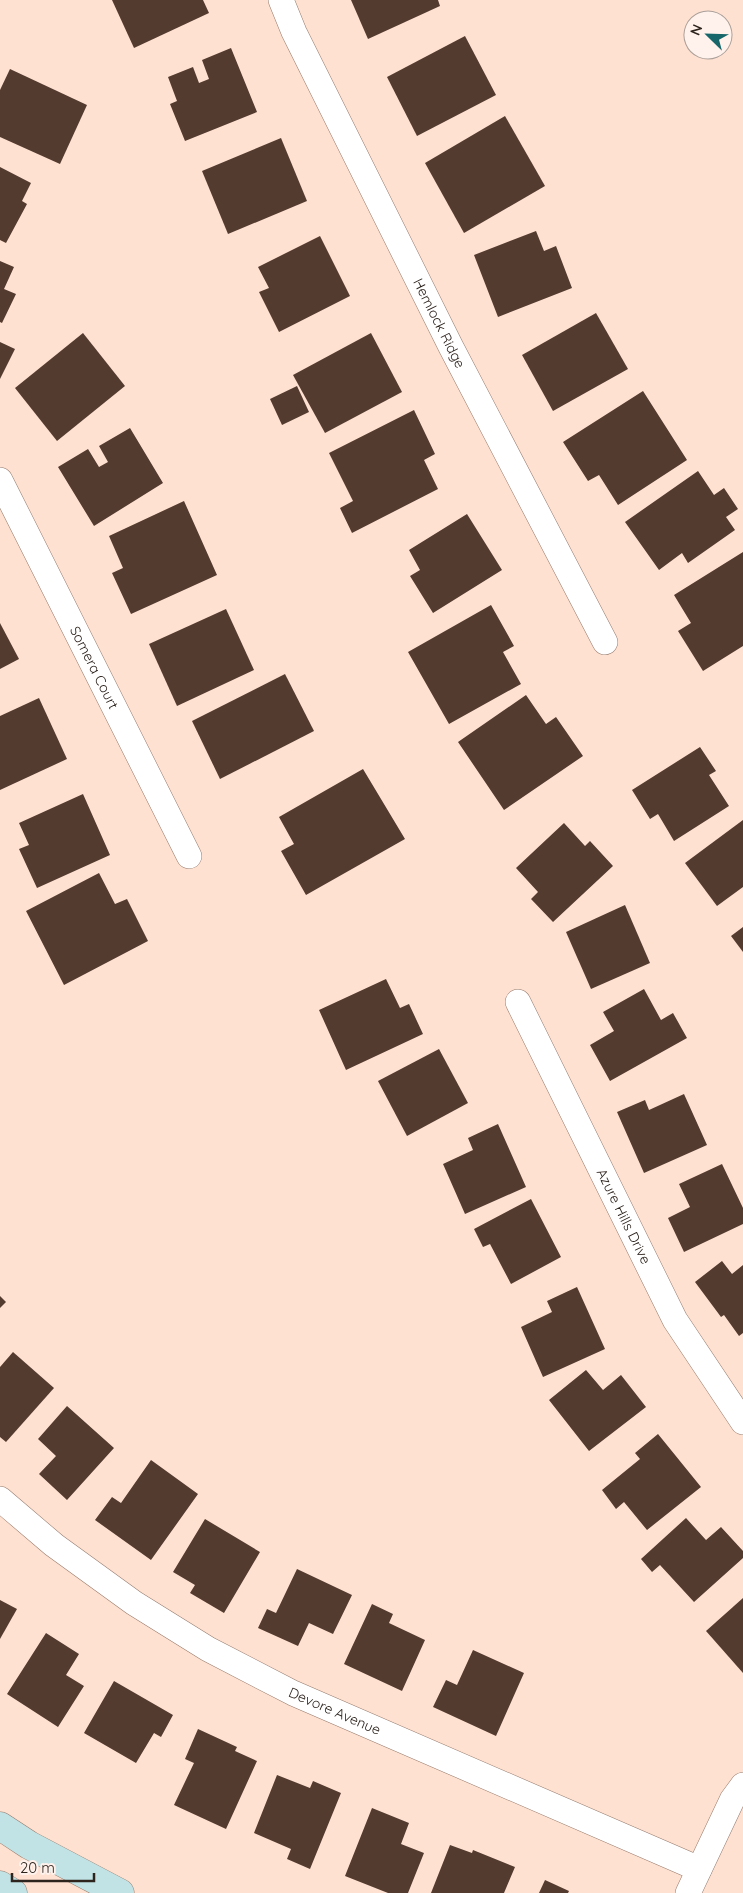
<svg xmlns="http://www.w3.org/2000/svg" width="743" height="1893" font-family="Quicksand,sans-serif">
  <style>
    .building { fill: #533b2f }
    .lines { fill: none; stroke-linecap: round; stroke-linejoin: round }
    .street-casing { stroke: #957a6c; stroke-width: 26 }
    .secondary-casing { stroke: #957a6c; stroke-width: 29 }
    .street { stroke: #fff; stroke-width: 25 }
    .secondary { stroke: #c1e3e5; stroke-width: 28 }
    .labels { text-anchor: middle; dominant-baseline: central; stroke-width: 5; stroke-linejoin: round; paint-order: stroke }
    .street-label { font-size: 14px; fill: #2e241e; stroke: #fff2ec }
  </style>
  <rect width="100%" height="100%" fill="#ffe1d1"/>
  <g class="building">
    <polygon points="112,0 203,0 209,13 134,48"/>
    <polygon points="351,0 438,0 440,6 368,39"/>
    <polygon points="465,36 496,95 417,136 387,77"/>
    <polygon points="231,48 257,112 185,141 170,104 177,101 168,77 193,67 199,83 209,79 202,60"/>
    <polygon points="10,69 87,105 60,164 0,137 0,90"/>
    <polygon points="505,116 545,186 464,233 425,163"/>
    <polygon points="281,138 307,201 228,234 202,171"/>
    <polygon points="0,167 31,183 22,201 27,204 6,243 0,240"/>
    <polygon points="536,231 544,251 556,246 572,288 498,317 474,255"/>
    <polygon points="320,236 350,296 279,332 259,292 269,288 258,267"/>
    <polygon points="0,261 14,267 4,289 16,294 2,323 0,322"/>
    <polygon points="596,313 628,369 553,411 522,355"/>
    <polygon points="83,333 125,386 57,441 15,388"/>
    <polygon points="371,333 402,392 325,433 293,375"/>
    <polygon points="0,342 15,349 0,379"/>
    <polygon points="297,386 309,412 282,425 270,399"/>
    <polygon points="643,391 687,460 618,505 599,475 588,481 563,442"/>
    <polygon points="414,410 435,454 424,460 438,489 352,533 340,508 353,501 329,453"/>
    <polygon points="130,428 163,483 94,526 58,467 88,449 99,467 108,462 99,446"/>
    <polygon points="698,471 714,495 724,488 738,509 726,517 735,530 688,563 682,553 659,570 625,522"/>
    <polygon points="184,501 217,575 131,614 112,573 123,568 109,536"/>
    <polygon points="467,514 502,570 433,613 410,576 420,570 409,550"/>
    <polygon points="743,552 743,646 703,671 678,631 691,623 674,595"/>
    <polygon points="491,605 514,646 503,652 521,684 449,724 408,652"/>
    <polygon points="226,609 254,670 177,706 149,644"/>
    <polygon points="0,623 19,659 0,669"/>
    <polygon points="285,674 314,731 220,779 192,721"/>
    <polygon points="526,695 546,724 556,717 583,756 504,810 458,742"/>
    <polygon points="39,698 67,759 0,790 0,716"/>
    <polygon points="700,747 716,771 709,775 729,806 674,841 658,814 650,819 632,790"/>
    <polygon points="363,769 405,839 306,895 281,851 294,844 279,817"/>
    <polygon points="83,794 110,855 37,888 19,849 29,845 19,823"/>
    <polygon points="743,820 743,887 717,906 685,863"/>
    <polygon points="564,823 585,846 590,841 613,866 553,922 531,899 538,892 516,868"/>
    <polygon points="99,873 115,904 127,899 148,941 64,985 26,911"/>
    <polygon points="625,905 650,963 591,989 566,932"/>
    <polygon points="743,927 743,952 731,936"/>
    <polygon points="386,979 400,1008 409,1004 423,1034 346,1070 319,1010"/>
    <polygon points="644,989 661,1020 673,1013 687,1038 610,1081 590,1045 614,1031 603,1012"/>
    <polygon points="439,1049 468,1103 407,1136 378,1081"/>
    <polygon points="684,1094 707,1145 644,1173 617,1112 645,1100 649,1110"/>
    <polygon points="498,1124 526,1187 465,1214 443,1164 473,1150 468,1138"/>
    <polygon points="722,1164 743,1208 743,1224 684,1252 668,1218 690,1207 679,1184"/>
    <polygon points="531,1199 561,1257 511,1284 490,1244 483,1247 474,1229"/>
    <polygon points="722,1261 732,1274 743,1265 743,1333 739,1336 724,1315 721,1317 695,1282"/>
    <polygon points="577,1287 605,1349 543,1377 521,1327 552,1312 547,1301"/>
    <polygon points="0,1296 6,1302 0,1308"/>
    <polygon points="13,1352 54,1388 6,1442 0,1437 0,1367"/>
    <polygon points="586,1370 603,1390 621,1375 646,1407 589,1451 549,1400"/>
    <polygon points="67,1406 114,1448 67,1500 39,1474 56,1456 38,1439"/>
    <polygon points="658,1434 701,1487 647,1530 624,1502 616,1509 602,1490 640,1459 635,1453"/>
    <polygon points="151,1460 198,1494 151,1560 95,1520 112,1497 121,1503"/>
    <polygon points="686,1518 706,1540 721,1527 743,1551 743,1558 694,1602 660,1565 652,1572 641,1559"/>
    <polygon points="205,1519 260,1552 224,1613 190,1593 195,1585 173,1572"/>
    <polygon points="297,1569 352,1595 333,1634 309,1623 298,1646 258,1628 267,1609 276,1613"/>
    <polygon points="743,1598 743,1673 706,1631"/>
    <polygon points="0,1600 17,1609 0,1639"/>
    <polygon points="372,1604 393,1614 389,1623 425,1640 402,1691 344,1664"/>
    <polygon points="46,1633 79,1654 66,1675 84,1686 58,1727 7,1694"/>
    <polygon points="473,1650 524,1673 496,1736 433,1707 446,1680 457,1685"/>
    <polygon points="114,1681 173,1715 161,1737 154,1733 136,1763 84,1733"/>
    <polygon points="198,1729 237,1747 235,1751 257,1761 226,1829 174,1805 194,1763 185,1759"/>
    <polygon points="277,1775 310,1788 313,1781 341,1793 310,1869 287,1859 291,1849 254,1833"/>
    <polygon points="372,1808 409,1823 401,1844 424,1853 408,1893 388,1893 345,1876"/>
    <polygon points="450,1845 472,1853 473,1850 515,1867 504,1893 431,1893"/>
    <polygon points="545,1880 569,1891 568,1893 539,1893"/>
  </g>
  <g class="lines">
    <defs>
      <g id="street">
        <path id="s1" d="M 281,0 L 294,32 L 451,347 L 605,642"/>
        <path id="s2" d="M 0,480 L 189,856"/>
        <path id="s3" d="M 518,1002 L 675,1320 L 743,1422"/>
        <path id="s4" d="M 0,1499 L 54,1545 L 134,1603 L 208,1649 L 293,1693 L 699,1869"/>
        <polyline points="688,1893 732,1800 743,1785"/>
      </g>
      <g id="secondary">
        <polyline points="0,1826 29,1845 120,1893"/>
        <polyline points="0,1885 13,1893"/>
      </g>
    </defs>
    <use href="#street" class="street-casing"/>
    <use href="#secondary" class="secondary-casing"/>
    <use href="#street" class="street"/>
    <use href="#secondary" class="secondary"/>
  </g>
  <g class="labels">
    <g class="street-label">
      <text stroke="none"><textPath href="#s1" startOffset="360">Hemlock Ridge</textPath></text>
      <text stroke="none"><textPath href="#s2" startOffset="210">Somera Court</textPath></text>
      <text stroke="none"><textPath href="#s3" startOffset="239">Azure Hills Drive</textPath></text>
      <text stroke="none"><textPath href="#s4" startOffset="398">Devore Avenue</textPath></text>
    </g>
  </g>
  <g transform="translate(708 35) rotate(293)"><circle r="24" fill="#fff2ec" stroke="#aba09a"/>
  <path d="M0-4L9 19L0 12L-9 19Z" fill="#17666a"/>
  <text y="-8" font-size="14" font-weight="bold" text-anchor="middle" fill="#2e241e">N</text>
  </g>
  <path d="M12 1873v8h82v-8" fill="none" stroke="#2e241e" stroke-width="2.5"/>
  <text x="20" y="1873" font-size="15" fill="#2e241e" stroke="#fff2ec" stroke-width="4" paint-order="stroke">20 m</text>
</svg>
